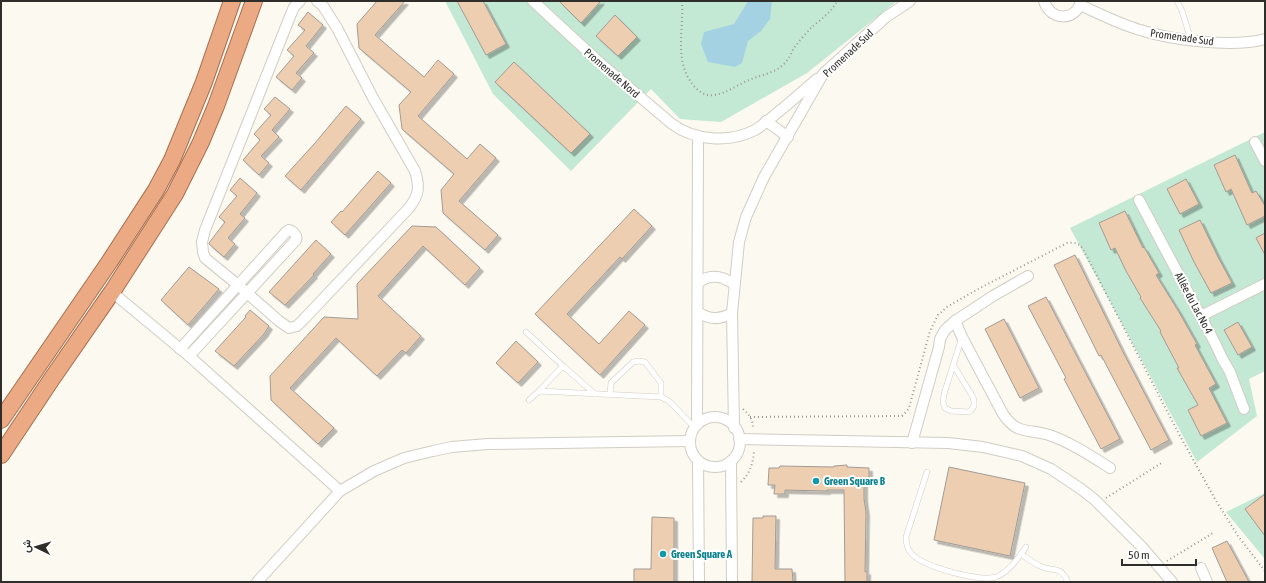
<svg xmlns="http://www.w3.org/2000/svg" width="1266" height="583" font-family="'Asap Condensed',Vazirmatn,sans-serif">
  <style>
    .green { fill: #c3e8d4 }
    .water { fill: #a4d2e3 }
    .building { fill: #eeceb0; stroke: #a39b95; filter: url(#shadow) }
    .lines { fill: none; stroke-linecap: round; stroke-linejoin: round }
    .service-casing { stroke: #d0cdc4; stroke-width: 6 }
    .minor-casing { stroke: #d0cdc4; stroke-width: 12 }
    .trunk-casing { stroke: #a77051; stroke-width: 18 }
    .path { stroke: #9b9993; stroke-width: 2; stroke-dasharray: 1 3; stroke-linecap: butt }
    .service { stroke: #fff; stroke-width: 5 }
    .minor { stroke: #fff; stroke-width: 10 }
    .trunk { stroke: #ecaa84; stroke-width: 16 }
    .culture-dot { fill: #0f9aa8; stroke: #fff; stroke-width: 1.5 }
    .labels { text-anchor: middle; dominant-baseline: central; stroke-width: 4; stroke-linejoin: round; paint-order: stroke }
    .street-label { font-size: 11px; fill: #2f2e2b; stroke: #fff }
    .culture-label { font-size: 11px; font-weight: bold; fill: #0d838f; stroke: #fff; text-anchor: start }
  </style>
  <defs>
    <filter id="shadow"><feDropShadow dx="3.5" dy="3.5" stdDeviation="0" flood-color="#0004"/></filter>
  </defs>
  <rect width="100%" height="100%" fill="#fcf9f0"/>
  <g class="green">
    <polygon points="445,1 897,1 807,73 721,122 680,119 651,89 571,171 493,94"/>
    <polygon points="1265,132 1265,371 1249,379 1257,416 1197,462 1070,228"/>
    <polygon points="1265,493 1265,559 1226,512"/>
  </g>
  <polygon class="water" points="746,1 772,1 770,19 761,31 748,41 742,63 735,67 708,62 701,44 704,32 734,24 747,3"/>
  <g class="building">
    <polygon points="377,1 405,1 375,35 424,77 438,60 454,74 418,116 467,159 480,144 496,158 459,201 498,235 485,250 443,213 441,190 454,174 402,129 399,105 411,92 359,48 357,24"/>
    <polygon points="457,1 483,1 506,44 486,55"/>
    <polygon points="559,1 601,1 581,23"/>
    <polygon points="308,12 323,25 306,46 314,53 296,73 302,78 292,90 276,77 294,56 287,50 305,30 298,25"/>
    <polygon points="615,15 637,37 618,56 596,36"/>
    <polygon points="514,62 590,134 571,153 495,82"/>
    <polygon points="275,97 290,109 272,130 279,137 261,156 269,163 259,175 243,160 260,140 254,134 271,115 264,109"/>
    <polygon points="346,106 361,119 301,190 285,176 315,143"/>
    <polygon points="1235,155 1252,193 1256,191 1265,206 1265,216 1247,225 1231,189 1226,192 1214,165"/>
    <polygon points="378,171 391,183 345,235 331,222 341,211 342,212"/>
    <polygon points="240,178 257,193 240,214 245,218 228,238 235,244 224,257 209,244 209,243 225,222 219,217 237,196 230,190"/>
    <polygon points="1186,179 1199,204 1180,214 1167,189"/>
    <polygon points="634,209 652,226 622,259 620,257 567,314 599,344 629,311 645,325 600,375 535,314"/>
    <polygon points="1125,211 1143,248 1144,247 1159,273 1156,275 1179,312 1197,344 1195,345 1216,384 1209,388 1227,423 1201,436 1188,410 1198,405 1177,368 1179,368 1160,332 1161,331 1140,298 1141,297 1126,271 1115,248 1111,250 1099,223"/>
    <polygon points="1200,220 1218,257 1232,283 1211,293 1194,262 1179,230"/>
    <polygon points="412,226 436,227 480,268 465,285 423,246 378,296 421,336 406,353 402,350 377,376 336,338 290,388 334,428 318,444 271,400 270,376 324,317 358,319 357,284"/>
    <polygon points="1265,233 1265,255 1256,238"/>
    <polygon points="316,240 331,254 313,274 314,275 285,305 269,292"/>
    <polygon points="1075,255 1123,352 1169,440 1151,450 1101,355 1099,356 1054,265"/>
    <polygon points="189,267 219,289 188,325 161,300"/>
    <polygon points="1046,297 1120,439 1101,449 1064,379 1066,378 1028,306"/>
    <polygon points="250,310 269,326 264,334 234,366 215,351 246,317 245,316"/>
    <polygon points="1004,319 1039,388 1020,398 985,329"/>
    <polygon points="1238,322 1252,347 1238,355 1224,330"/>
    <polygon points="516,341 538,362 518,383 496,363"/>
    <polygon points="847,465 847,467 869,468 869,478 864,478 864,499 866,512 865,572 867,571 867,582 845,582 844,490 827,490 827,491 785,490 785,494 774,494 775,485 768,485 769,468 779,468 780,466 834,467 834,466"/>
    <polygon points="949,467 1025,483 1010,556 934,540"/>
    <polygon points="1265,494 1265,536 1245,509"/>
    <polygon points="763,516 776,516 775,569 792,569 793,582 752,582 753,518 763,518"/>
    <polygon points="652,517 674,518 674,582 634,582 634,569 651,569"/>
    <polygon points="1227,541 1249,582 1227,582 1212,548"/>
  </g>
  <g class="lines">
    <defs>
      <g id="service">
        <polyline points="1177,1 1182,11 1191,40"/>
        <polyline points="526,332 563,366 595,394"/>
        <path d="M 954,366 L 973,397 C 975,404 975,407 969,412 L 951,411 L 945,408 L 943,402 L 944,394 L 962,337"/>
        <polyline points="539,391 563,366"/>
        <polyline points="610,394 611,383 633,362 639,361 645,362 661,383 661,397"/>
        <polyline points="529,400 539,391 661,397 669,401 695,428"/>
        <path d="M 927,472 L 906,537 C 906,543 907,549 912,554 C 924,567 979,582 996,577 C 1009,572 1019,557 1026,547"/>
        <path d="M 1021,554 C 1027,558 1033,563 1040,566 C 1054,573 1059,564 1068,582"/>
      </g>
      <g id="minor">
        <path d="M 300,1 L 294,7 L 291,14 L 205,230 L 202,242 L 203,252 L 205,258 L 238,285 L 279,321 L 289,328 L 297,326 L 304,319 L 409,208 C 419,195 420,187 415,171 L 373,98 L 337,28 L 323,6 L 317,1"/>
        <path d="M 533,1 L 599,62 L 672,124 C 695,141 730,143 755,130 C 765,124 773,116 782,109 C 794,99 805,89 817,79"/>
        <path d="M 1044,1 C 1050,21 1076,22 1081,1"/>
        <path d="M 1080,5 C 1100,14 1119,24 1140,30 C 1172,40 1232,48 1265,39"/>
        <polyline points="766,121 788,137"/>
        <polyline points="1255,142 1265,161"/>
        <polyline points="1139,200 1215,343 1222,358 1230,372 1244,409"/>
        <path d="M 698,283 C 710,273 722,276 734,284"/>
        <polyline points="112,292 189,356 340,491"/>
        <path d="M 698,312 C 709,320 720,320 732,313"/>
        <polyline points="1201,316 1265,284"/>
        <path d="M 955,321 L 962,337 L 1003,414 C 1018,436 1028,428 1049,435 C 1070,442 1091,456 1110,468"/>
        <path d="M 180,349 L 286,232 L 289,230 C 293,231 298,236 296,240 L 189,356"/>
        <circle cx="715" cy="442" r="25"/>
        <polyline points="697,425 698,137"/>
        <polyline points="734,428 732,313 739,242 746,217 764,177 823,74 886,17 910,1"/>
        <polyline points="739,439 948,443 983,447 1022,456 1051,469 1081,489 1095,500 1142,547 1172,582"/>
        <polyline points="912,443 939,347 940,339 945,330 955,321 993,296 1028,276"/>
        <polyline points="698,460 699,582"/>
        <polyline points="731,461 732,582"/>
        <polyline points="1201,568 1207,582"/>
        <polyline points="257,582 340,491 374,471 404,458 433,451 452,447 488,444 690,441"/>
      </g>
      <g id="trunk">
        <polyline points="1,420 110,261 156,190 172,160 204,82 232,1"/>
        <polyline points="1,455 51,380 112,292 175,194 201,142 216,106 254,1"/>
      </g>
    </defs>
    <use href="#service" class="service-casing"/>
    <use href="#minor" class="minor-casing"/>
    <use href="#trunk" class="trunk-casing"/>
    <g class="path">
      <path d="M 682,1 C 684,26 675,56 689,79 C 707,109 726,90 749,80 C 761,75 775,73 784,64 C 789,59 791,53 794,48 C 799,41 806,33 812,27 C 821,19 832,12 837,1"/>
      <path d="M 743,409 C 750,416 753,419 753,429"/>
      <path d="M 750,417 L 902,416 L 907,411 L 909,408 L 930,331 L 938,315 L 947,307 L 980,288 L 1067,243 C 1074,242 1079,243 1083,249 L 1179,434 L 1215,499 L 1238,536 L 1265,571"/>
      <path d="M 741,482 C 750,473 753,464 754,451"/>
      <polyline points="1106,498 1163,462"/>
      <polyline points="1167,561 1213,533"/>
    </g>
    <use href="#service" class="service"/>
    <use href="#minor" class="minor"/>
    <use href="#trunk" class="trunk"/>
  </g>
  <g class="culture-dot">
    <circle cx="816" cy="481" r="4"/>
    <circle cx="663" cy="554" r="4"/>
  </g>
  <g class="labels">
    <g class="street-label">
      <text transform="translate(1182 37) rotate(8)">Promenade Sud</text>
      <text transform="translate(848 53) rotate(-43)">Promenade Sud</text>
      <text transform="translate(612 73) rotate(41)">Promenade Nord</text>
      <text transform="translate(1194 303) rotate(62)">Allée du Lac No 4</text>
    </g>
    <g class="culture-label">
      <text x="824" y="481">Green Square B</text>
      <text x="671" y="554">Green Square A</text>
    </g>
  </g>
  <rect width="1266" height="583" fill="none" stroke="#2f2e2b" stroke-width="4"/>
  <g transform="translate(36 547) rotate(275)" stroke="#ffffff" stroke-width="3" paint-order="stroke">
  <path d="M0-3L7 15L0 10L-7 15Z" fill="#2f2e2b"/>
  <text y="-6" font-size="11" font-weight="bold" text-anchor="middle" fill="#2f2e2b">ش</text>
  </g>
  <path d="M1122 559v6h74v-6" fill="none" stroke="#2f2e2b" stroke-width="2"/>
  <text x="1128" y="559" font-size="12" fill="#2f2e2b" stroke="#ffffff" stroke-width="3" paint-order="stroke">50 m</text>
</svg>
